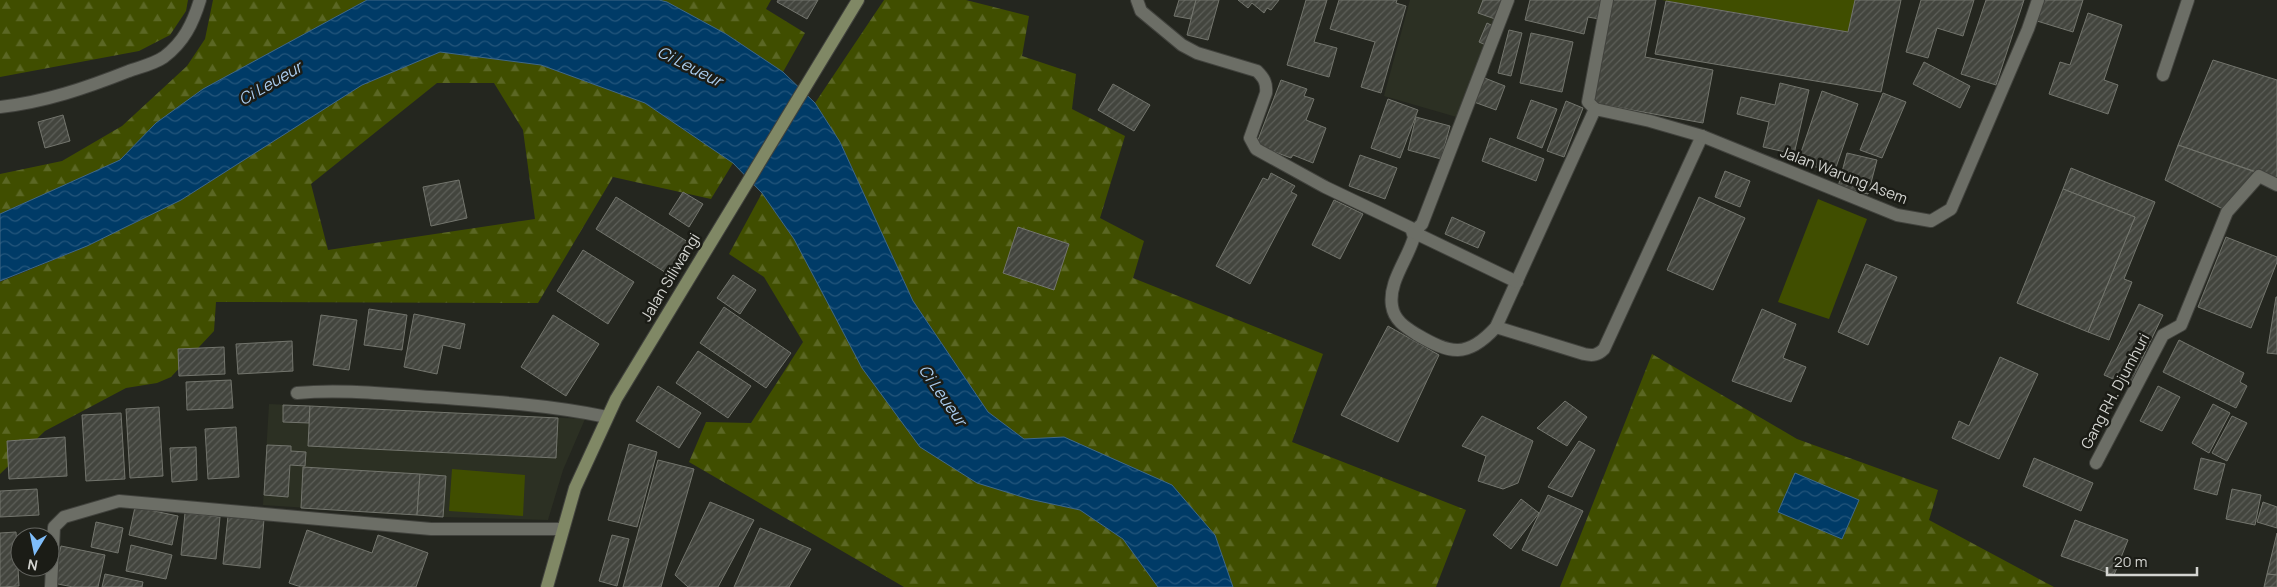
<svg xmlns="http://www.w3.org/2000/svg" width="2277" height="587" font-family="Manrope,sans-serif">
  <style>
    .built { fill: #2c3023 }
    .green { fill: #404e00 }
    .forest { fill: url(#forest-firs); fill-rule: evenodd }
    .water { fill: url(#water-waves); stroke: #406987 }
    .building { fill: url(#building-hatch); stroke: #73756d }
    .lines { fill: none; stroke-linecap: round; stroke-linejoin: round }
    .lane-casing { stroke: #41423d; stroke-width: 14 }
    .street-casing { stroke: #41423d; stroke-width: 14 }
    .secondary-casing { stroke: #41423d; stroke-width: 14 }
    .lane { stroke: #6c6e66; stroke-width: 12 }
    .street { stroke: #6c6e66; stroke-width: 12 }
    .secondary { stroke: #808865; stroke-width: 12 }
    .labels { text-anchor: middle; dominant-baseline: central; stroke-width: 5; stroke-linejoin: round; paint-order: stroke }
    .street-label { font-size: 15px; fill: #d4d5d1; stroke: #1b1c16 }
    .water-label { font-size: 16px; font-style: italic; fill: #abcdef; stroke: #1b1c16 }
  </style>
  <defs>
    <pattern id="forest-firs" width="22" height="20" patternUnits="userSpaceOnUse" patternTransform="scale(1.25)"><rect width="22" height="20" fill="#404e00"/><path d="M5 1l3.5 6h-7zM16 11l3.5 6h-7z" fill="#5b6724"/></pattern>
    <pattern id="water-waves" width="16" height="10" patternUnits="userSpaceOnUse" patternTransform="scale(1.25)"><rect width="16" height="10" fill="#003b67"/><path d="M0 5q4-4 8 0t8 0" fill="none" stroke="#24567c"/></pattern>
    <pattern id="building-hatch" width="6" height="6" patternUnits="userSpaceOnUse" patternTransform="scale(1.25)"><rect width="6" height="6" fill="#43453e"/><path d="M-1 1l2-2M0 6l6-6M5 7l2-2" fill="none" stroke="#5d5f59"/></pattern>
  </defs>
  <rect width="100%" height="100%" fill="#24261f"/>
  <g class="built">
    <polygon points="1410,0 1505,0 1460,118 1384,96"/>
    <polygon points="269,404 585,419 563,470 548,520 443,517 263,505"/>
  </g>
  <g class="green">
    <polygon points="1662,0 1855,0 1848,32"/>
    <polygon points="1818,199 1867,219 1829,319 1778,302"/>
    <polygon points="452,469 525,475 523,516 449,511"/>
  </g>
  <g class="forest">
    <polygon points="0,0 188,0 186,11 170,35 139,51 0,77"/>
    <polygon points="213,0 367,0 203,89 156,123 120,160 0,214 0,174 62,161 122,126 187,66 205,39"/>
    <polygon points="659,0 771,0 766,9 805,33 783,72 726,34 667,2"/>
    <polygon points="884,0 966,0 1029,16 1022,56 1076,74 1072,109 1125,136 1100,218 1144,241 1133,278 1323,354 1292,442 1466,510 1436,587 1233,587 1215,535 1064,437 1024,439 988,412 913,301 840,142 815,103"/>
    <path d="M 440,52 L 541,65 L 645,103 L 733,163 L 711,199 L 613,177 L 538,303 L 216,302 L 214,331 L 171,377 L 157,383 L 126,388 L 45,431 L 0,474 L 0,282 L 87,246 L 181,200 L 362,85 ZM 437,83 L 494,83 L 523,130 L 535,219 L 328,250 L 311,184 Z"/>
    <polygon points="762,193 794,239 1029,499 1080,510 1123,539 1158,587 904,587 689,462 706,422 751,423 803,342 764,277 729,254"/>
    <polygon points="1652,354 1797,439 1938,490 1929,520 2054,587 1560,587"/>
  </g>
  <g class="water">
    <polygon points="367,0 659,0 667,2 726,34 783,72 815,103 840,142 913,301 988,412 1024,439 1064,437 1172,485 1215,535 1233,587 1158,587 1123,539 1080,510 1029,499 977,483 920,447 862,368 794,239 762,193 733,163 645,103 541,65 440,52 362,85 181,200 87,246 0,281 0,214 120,160 156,123 203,89"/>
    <polygon points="1795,473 1859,500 1842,539 1778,512"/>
  </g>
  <g class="building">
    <polygon points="778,0 818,0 807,19 777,2"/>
    <polygon points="1179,0 1196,0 1191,19 1174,16"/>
    <polygon points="1196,0 1219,0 1208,40 1187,35"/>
    <polygon points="1238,0 1279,0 1271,10 1267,8 1264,13 1252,3 1248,8"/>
    <polygon points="1306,0 1327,0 1314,42 1337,48 1329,77 1287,65"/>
    <polygon points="1339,0 1397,0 1396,3 1406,6 1381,93 1361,87 1375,42 1330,29"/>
    <polygon points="1483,0 1505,0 1498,20 1478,13"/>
    <polygon points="1530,0 1603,0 1599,19 1588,17 1584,34 1525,20"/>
    <polygon points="1607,0 1656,0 1645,57 1713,70 1703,123 1588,102"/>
    <polygon points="1855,0 1901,0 1881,92 1655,54 1666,1 1848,32"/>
    <polygon points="1921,0 1974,0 1963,36 1937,28 1928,58 1906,52"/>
    <polygon points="1986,0 2024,0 1996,85 1961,74"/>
    <polygon points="2044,0 2083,0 2073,32 2037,21"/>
    <polygon points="2088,13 2122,25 2104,80 2118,85 2108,114 2049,94 2060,62 2070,65"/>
    <polygon points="1487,23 1495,27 1488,46 1479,42"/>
    <polygon points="1509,30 1522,33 1511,76 1498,73"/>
    <polygon points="1531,33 1573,42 1562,92 1520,83"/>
    <polygon points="2213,60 2277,80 2277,179 2178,145"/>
    <polygon points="1924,62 1970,86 1960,108 1913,84"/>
    <polygon points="1482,77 1505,86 1496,110 1474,102"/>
    <polygon points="1281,80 1307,89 1304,96 1314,99 1306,120 1326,128 1313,163 1293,155 1291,158 1256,145"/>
    <polygon points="1780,83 1809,90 1794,154 1763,147 1769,122 1737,114 1741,97 1775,105"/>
    <polygon points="1113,84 1150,105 1134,131 1098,110"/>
    <polygon points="1822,91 1858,104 1834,173 1798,161"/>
    <polygon points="1883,93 1906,102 1882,158 1860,150"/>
    <polygon points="1388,99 1418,110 1400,158 1371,148"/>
    <polygon points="1531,100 1557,109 1542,148 1517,138"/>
    <polygon points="1566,101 1583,108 1564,157 1547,151"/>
    <polygon points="63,115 70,141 45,148 38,122"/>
    <polygon points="1416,117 1450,126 1441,159 1408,150"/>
    <polygon points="1490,138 1544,159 1536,181 1482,161"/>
    <polygon points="2178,145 2258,173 2223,209 2165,180"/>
    <polygon points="1847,153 1877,160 1868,194 1838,187"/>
    <polygon points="1360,155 1397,168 1385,199 1349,186"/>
    <polygon points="2071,168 2155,202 2124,279 2132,282 2109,340 2088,332 2135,217 2063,189"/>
    <polygon points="1725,171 1750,181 1740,207 1715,197"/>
    <polygon points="1271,173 1295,186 1291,192 1297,195 1250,284 1216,266 1263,178 1268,180"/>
    <polygon points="459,180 467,218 431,226 423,187"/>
    <polygon points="2063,189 2135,217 2088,332 2017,303"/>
    <polygon points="683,192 703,204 689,227 669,214"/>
    <polygon points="616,197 688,242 668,274 596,229"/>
    <polygon points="1699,197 1745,218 1713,290 1667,270"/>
    <polygon points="1334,200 1363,214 1340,259 1312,245"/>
    <polygon points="1452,217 1485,232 1478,248 1445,234"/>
    <polygon points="1018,227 1069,244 1054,290 1003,273"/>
    <polygon points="2226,237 2277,257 2277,262 2251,328 2198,307"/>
    <polygon points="583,250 634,282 608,324 557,291"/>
    <polygon points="1866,264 1897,277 1868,345 1838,332"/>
    <polygon points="733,275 756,290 740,314 717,298"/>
    <polygon points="2276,297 2277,297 2277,354 2267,353"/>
    <polygon points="2139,304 2163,315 2129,386 2104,375"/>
    <polygon points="724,307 791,353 766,388 700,343"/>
    <polygon points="369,309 407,315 402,350 364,345"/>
    <polygon points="1762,309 1796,324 1783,358 1806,367 1791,402 1732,381"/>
    <polygon points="414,314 465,324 460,349 443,345 437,374 404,367"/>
    <polygon points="321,315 357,320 349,370 313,365"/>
    <polygon points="553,315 599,344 566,396 521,367"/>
    <polygon points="1388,326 1439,355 1398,442 1341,415"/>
    <polygon points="2179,340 2244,373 2240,382 2247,386 2236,408 2163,372"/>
    <polygon points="292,341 293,371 238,374 236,344"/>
    <polygon points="224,347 225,374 179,376 178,349"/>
    <polygon points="698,351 751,386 728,418 676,383"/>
    <polygon points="2000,357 2038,374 1999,459 1952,438 1959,421 1969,426"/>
    <polygon points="231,380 233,408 187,410 186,382"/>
    <polygon points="658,386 701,413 679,448 636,421"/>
    <polygon points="2158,386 2180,397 2162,431 2140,421"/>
    <polygon points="1565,401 1587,417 1567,446 1537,428"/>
    <polygon points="2213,404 2230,413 2209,453 2192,443"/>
    <polygon points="283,405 310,406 309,423 283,422"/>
    <polygon points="310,406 558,418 556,458 308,446"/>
    <polygon points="159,407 163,476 130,478 126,409"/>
    <polygon points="121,413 125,479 86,481 82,415"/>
    <polygon points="1482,416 1533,441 1518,483 1503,489 1478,481 1486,456 1462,446"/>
    <polygon points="2232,416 2247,423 2227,461 2212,453"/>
    <polygon points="236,427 239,477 208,479 205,429"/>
    <polygon points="65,437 67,476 9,479 7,441"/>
    <polygon points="1579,441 1595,450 1572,497 1548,487"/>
    <polygon points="629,444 657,452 637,527 608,520"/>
    <polygon points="267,445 291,446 291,451 306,452 305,466 290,465 288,497 264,495"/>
    <polygon points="196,447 197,480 172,482 170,448"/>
    <polygon points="2034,458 2093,483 2081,511 2023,486"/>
    <polygon points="2201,458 2225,464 2217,495 2194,489"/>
    <polygon points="658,460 694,469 661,587 623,587"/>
    <polygon points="303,467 420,474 417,515 301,508"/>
    <polygon points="420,474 446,476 443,517 417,515"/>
    <polygon points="37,489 39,515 0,517 0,491"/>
    <polygon points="2232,489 2261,495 2255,525 2226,519"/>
    <polygon points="1548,495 1583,511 1557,566 1522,550"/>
    <polygon points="1521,499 1539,513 1511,549 1493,535"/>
    <polygon points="710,502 754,520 718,587 688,587 675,575"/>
    <polygon points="2263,502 2277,507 2277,528 2257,522"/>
    <polygon points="135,507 178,516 172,545 129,535"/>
    <polygon points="185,513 220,517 216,559 181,555"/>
    <polygon points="228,516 264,519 260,568 223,564"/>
    <polygon points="2075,520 2128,540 2114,575 2061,556"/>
    <polygon points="96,522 123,528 118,553 91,547"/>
    <polygon points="760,528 811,549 789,587 734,587"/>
    <polygon points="307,530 372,553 378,535 428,553 416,587 301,587 289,583"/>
    <polygon points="16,532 19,586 0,587 0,533"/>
    <polygon points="2277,533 2277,575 2267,574"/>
    <polygon points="612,535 629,539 617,586 599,581"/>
    <polygon points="131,545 172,555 166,579 126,571"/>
    <polygon points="61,546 105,555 98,587 73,587 53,583"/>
    <polygon points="105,574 143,582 142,587 102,587"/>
    <polygon points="2267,574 2277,575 2277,587 2264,587"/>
  </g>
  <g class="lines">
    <defs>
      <g id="lane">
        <polyline points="2163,75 2188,0"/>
        <path d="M 0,107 C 45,102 86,88 129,71 C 140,67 154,64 164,57 C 184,42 193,23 200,0"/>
        <polyline points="1595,109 1588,102 1607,0"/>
        <path d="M 1496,327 L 1584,354 C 1593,356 1598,355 1604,349 L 1702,136"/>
        <path d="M 297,393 C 341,389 386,394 430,397 C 489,401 549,405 607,417"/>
        <polyline points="2096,463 2163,335 2181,325 2227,212 2259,176 2277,185"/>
        <polyline points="51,587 54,527 64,517 119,501 431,529 563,529"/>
      </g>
      <g id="street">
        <path d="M 1137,0 L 1141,11 L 1182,45 L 1197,53 L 1257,71 C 1264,78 1267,83 1266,93 L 1250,138 L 1256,149 L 1325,187 L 1411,228 L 1414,237 C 1408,259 1388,282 1392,306 C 1394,320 1405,327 1416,334 C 1450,354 1467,359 1496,327 L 1595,109 L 1650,121 L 1702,136 L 1897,215 L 1931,221 L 1951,209 L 2028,29 L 2038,0"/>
        <polyline points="1508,0 1422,224 1413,232 1517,282"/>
      </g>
      <polyline id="secondary" points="547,587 575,488 616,399 858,0"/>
    </defs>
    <use href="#lane" class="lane-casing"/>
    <use href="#street" class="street-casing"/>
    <use href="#secondary" class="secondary-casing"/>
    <use href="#lane" class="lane"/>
    <use href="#street" class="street"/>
    <use href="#secondary" class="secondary"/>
  </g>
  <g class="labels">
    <g class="street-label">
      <text transform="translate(1844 175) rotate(21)">Jalan Warung Asem</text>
      <text transform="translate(670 277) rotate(-59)">Jalan Siliwangi</text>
      <text transform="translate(2115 391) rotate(-62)">Gang RH. Djumhuri</text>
    </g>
    <g class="water-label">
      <text transform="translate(690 66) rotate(27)">Ci Leueur</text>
      <text transform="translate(270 83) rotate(-30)">Ci Leueur</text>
      <text transform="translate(943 395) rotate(55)">Ci Leueur</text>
    </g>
  </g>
  <g transform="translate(35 552) rotate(190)"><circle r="24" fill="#1b1c16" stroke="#656661"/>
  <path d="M0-4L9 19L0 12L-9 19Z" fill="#7fbdfa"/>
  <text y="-8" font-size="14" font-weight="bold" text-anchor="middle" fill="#d4d5d1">N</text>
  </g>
  <path d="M2107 567v8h90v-8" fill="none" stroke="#d4d5d1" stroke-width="2.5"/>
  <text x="2114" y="567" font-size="15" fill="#d4d5d1" stroke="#1b1c16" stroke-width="4" paint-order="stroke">20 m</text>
</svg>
